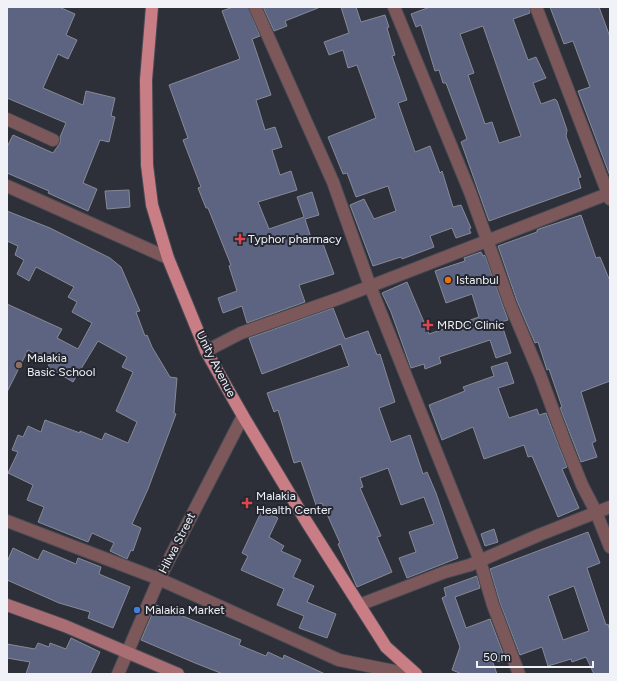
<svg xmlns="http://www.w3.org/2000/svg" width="617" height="681" font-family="Figtree,sans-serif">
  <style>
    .building { fill: #5c6482; stroke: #878a95; fill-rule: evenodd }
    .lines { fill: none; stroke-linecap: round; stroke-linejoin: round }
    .street-casing { stroke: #484a54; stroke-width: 14 }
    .secondary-casing { stroke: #484a54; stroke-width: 14 }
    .primary-casing { stroke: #484a54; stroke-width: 14 }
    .street { stroke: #7d585b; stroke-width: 12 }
    .secondary { stroke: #a86e73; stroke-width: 12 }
    .primary { stroke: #c97e85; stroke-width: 12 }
    .health-dot { fill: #e0444e; stroke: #23262e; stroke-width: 1.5 }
    .food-dot { fill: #e8710a; stroke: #23262e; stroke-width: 1.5 }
    .education-dot { fill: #8d6e63; stroke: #23262e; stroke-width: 1.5 }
    .shop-dot { fill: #3f7fe0; stroke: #23262e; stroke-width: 1.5 }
    .labels { text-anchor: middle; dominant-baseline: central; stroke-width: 4; stroke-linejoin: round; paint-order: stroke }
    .poi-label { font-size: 12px; fill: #f0f2f8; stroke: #23262e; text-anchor: start }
    .street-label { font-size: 12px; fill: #f0f2f8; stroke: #23262e }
  </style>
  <rect width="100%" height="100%" fill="#2d2f39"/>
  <g class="building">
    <polygon points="7,7 59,7 75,14 66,35 77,40 68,59 58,54 43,88 83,105 86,91 115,98 111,116 115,117 109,142 100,140 83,183 97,189 88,211 48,193 49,191 7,173 7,147 13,135 53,153 60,143 60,137 66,123 7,98"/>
    <polygon points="233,7 248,7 260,36 252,39 271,95 256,100 265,130 275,127 282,147 272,150 280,175 291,171 297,190 258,202 269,229 304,217 297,197 312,192 319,215 305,219 313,244 322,241 334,274 299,285 305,302 247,323 242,306 223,313 218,298 237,291 229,266 231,265 208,208 206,208 198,188 201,187 183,140 188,138 169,85 240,59 222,11"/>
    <polygon points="263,7 317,7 318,8 285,21 287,26 274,31"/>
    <polygon points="341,7 356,7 361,22 385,15 389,27 387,28 395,55 392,56 407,100 398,103 415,152 430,146 440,173 442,171 453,207 461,205 471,228 469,229 471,233 456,238 452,228 430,236 434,247 402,259 401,257 373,266 350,205 364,199 374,219 396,211 388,186 356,197 347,173 343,174 328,137 376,118 357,65 348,68 343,50 329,55 324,42 349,33"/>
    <path d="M 430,7 L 529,7 L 530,13 L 513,19 L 528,60 L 536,57 L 546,78 L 533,83 L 541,104 L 555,99 L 557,101 L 567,130 L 566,136 L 581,177 L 578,178 L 581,188 L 489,221 L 461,142 L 467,139 L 446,83 L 443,83 L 439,70 L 435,71 L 421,25 L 416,27 L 411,14 ZM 483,26 L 521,136 L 499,143 L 492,122 L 485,124 L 468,75 L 474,73 L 460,34 Z"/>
    <polygon points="550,7 599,7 610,37 610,176 578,91 590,87 573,41 564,44"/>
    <polygon points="129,190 130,207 107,209 105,191"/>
    <polygon points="7,211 50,228 110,258 121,267 140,311 136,312 145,336 147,335 152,347 170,377 177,378 174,413 176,414 148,489 132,524 141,528 133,551 131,550 127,559 110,551 114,543 92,533 88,542 38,522 44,507 27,500 33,485 8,473 18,452 12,450 18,435 23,437 28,426 41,432 45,420 80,433 80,431 102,440 105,433 128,443 137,422 116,411 133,372 122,367 127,357 98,341 73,382 48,367 50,362 28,350 7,392 7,304 62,329 57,338 78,349 92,323 72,312 77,302 68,297 74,287 36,267 29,281 17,274 24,260 15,255 18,246 7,241"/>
    <polygon points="581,215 596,258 600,257 610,281 610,381 581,392 596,441 592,443 597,457 581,462 560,408 562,407 549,369 547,370 538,342 535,343 517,301 498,246 537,232 537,230 539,229"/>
    <polygon points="481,252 483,256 485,255 508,320 501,322 511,353 496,358 490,340 439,357 441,363 425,369 424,364 411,368 391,312 382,293 407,282 429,334 479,317 472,294 446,303 435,271 465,261 464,258"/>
    <polygon points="333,308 345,339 368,331 377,355 380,354 395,402 379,408 391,442 410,435 423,474 427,472 436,493 458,558 407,578 399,558 416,552 409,532 434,524 424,497 401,505 388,468 360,478 363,487 360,488 381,536 377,537 392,572 357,587 338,544 340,543 322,503 316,505 301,461 294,463 278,410 274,412 267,393 349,366 341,344 262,374 249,338"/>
    <polygon points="507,362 514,383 498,388 509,418 537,409 539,415 546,413 567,467 562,469 579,508 558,517 532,456 528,457 524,445 484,459 473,427 442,440 429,405 465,391 463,387 494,376 491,367"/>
    <polygon points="262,510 278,518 269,537 284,546 281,551 301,560 293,577 314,586 307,602 336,614 327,638 299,628 304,616 277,605 284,589 241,570 248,556 242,553"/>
    <polygon points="494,529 498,542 485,546 481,534"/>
    <path d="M 588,532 L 600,563 L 587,568 L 606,625 L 608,624 L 610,631 L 610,674 L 594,674 L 586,657 L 572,662 L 571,659 L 548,666 L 542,647 L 520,655 L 500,603 L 490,569 ZM 574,586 L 589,631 L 563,640 L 548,596 Z"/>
    <polygon points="13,548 38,560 43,550 76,564 78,558 101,567 99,574 130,587 113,628 88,618 90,612 59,603 7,580 7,562"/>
    <polygon points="477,576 480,588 455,597 466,628 490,619 506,661 502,662 492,660 497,674 462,674 452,670 460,647 442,598 446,596 444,588"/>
    <polygon points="156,605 241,640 239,645 266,656 268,652 283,659 284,655 325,674 223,674 195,663 141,640"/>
    <polygon points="71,638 100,652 90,674 26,674 30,662 7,658 7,644 35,649 38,643 49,647 50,643 66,649"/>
  </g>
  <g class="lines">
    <defs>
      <g id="street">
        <polyline points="255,7 333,182 370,286 480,561 493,605 519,674"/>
        <polyline points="394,7 470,192 510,304 540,375 566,445 582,485 596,512 610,547"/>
        <polyline points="536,7 610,199"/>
        <polyline points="7,119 53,140"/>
        <polyline points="7,186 168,258"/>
        <polyline points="206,351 241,333 340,298 610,193"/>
        <polyline points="7,521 159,579 339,660 409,674"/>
        <polyline points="359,605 445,572 470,565 539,535 610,507"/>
        <polyline points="118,674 159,579 243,416"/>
      </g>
      <polyline id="secondary" points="7,605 65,626 178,674"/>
      <polyline id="primary" points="152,7 146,80 147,165 152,205 168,258 206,351 243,416 306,521 386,647 416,674"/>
    </defs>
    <use href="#street" class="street-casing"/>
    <use href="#secondary" class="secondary-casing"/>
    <use href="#primary" class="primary-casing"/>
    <use href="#street" class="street"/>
    <use href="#secondary" class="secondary"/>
    <use href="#primary" class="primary"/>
  </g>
  <g class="health-dot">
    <path d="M238 233h4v4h4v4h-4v4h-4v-4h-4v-4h4z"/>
    <path d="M426 319h4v4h4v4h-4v4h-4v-4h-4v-4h4z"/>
    <path d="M245 497h4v4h4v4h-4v4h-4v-4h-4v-4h4z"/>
  </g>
  <circle class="food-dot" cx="448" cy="280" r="4"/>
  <circle class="education-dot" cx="19" cy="365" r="4"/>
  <circle class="shop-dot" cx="137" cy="610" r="4"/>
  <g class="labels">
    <g class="poi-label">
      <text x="248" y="239">Typhor pharmacy</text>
      <text x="456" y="280">Istanbul</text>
      <text x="437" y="325">MRDC Clinic</text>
      <text x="27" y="358">Malakia<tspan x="27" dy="14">Basic School</tspan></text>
      <text x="256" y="496">Malakia<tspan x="256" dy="14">Health Center</tspan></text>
      <text x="145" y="610">Malakia Market</text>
    </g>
    <g class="street-label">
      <text transform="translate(216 364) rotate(63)">Unity Avenue</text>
      <text transform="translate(177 543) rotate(-63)">Hilwa Street</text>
    </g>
  </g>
  <rect width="617" height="681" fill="none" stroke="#f0f2f8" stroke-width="16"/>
  <path d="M477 661v6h116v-6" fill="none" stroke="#f0f2f8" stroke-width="2"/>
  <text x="483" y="661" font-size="12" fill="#f0f2f8" stroke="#23262e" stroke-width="3" paint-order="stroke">50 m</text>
</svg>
